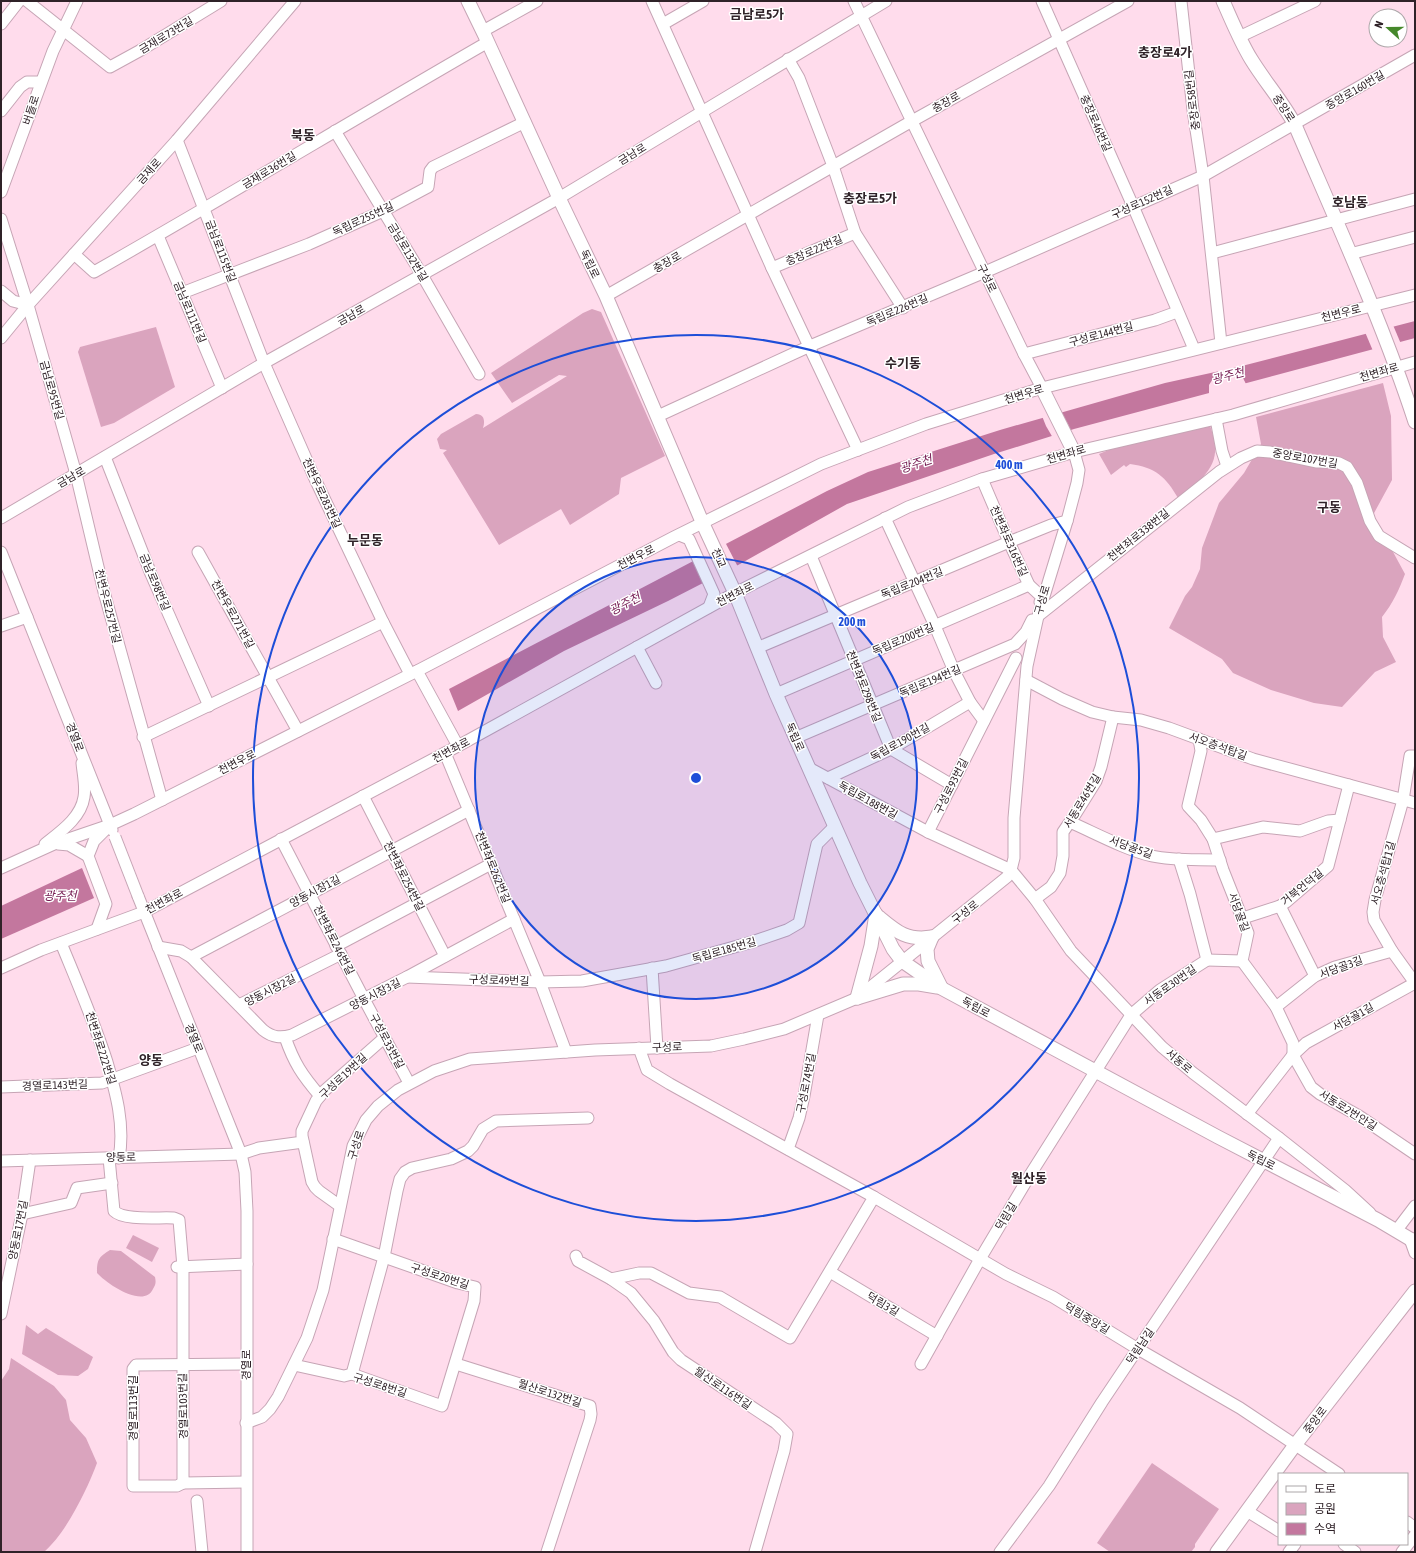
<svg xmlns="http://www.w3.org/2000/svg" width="1416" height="1553" font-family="'Asap Condensed','Noto Sans KR',sans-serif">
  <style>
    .green { fill: #daa4be }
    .water { fill: #c3779e }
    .pier { fill: #ffdcec }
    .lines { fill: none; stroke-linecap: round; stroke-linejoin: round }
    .minor-casing { stroke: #c6a5b5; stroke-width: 13 }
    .major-casing { stroke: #c6a5b5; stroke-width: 15 }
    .minor { stroke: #fff; stroke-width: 11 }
    .major { stroke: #fff; stroke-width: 13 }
    .minor-bridge-casing { stroke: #c6a5b5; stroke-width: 13; stroke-linecap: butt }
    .minor-bridge { stroke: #fff; stroke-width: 11 }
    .ring { fill: none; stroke: #1d4ed8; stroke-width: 2 }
    .labels { text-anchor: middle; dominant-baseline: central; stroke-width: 3; stroke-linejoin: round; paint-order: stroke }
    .street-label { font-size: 11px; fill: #2f2228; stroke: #fff }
    .water-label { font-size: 12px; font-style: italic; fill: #741a51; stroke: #fff }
    .quarter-label { font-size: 13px; font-weight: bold; fill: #2f2228; stroke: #fff }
    .centre { fill: #1d4ed8; stroke: #fff; stroke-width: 2 }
    .ring-label { font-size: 12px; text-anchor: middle; font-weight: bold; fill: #1d4ed8; stroke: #fff; stroke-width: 3; stroke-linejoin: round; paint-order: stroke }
  </style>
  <rect width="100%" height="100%" fill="#ffdcec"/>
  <g class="green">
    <path d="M 592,309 L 601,312 L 665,456 L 621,478 L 619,494 L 570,525 L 561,509 L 499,545 L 443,453 L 447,450 L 440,449 L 437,439 L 441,434 L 476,414 C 485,414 485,422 483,428 L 567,376 L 559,375 L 512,403 L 491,373 L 583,313 Z"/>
    <polygon points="156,327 175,387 114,423 101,427 78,352 80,347"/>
    <path d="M 1383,383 L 1391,416 L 1392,480 L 1373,515 L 1405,574 C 1399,590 1393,603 1382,617 L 1383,637 L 1396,662 L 1375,672 L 1342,707 L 1314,703 L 1271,690 L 1233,673 L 1222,659 L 1169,628 L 1185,596 L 1192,587 L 1200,569 L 1202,548 L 1219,503 L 1244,473 L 1261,444 L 1256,417 Z"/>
    <path d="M 1210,425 C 1212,432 1215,440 1215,447 C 1217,471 1194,485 1178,498 C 1166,477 1155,467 1130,464 L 1126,467 L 1124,465 L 1111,475 L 1099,454 L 1111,449 Z"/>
    <polygon points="133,1235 159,1248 152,1262 126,1248"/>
    <path d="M 110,1250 L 121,1251 L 155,1277 C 156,1282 156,1284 153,1289 C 144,1309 107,1284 97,1273 C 97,1259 99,1257 110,1250 Z"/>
    <polygon points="26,1325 38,1334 46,1328 93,1357 88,1369 78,1376 58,1375 22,1354"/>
    <path d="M 11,1358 L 54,1386 L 66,1400 L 70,1420 L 86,1438 L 97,1463 C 87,1490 66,1533 44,1552 L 1,1552 L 1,1381 L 9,1369 Z"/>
    <polygon points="1152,1463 1219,1509 1195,1544 1195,1547 1191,1552 1110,1552 1097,1543"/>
  </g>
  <g class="water">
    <polygon points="1415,321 1415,338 1074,429 994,454 847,504 740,564 668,601 564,651 458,711 449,689 827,491 868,472 1000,430 1165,383 1238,367"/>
    <polygon points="82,868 94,898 1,939 1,906"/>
  </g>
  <g class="pier">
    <polygon points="1393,325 1401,344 1373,351 1365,332"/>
    <polygon points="1233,366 1234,371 1242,376 1247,386 1209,396 1209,385 1214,377 1218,373 1218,369"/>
    <polygon points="1060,411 1068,424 1070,433 1053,438 1046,426 1042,416"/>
    <polygon points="725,542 738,567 707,583 695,558"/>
  </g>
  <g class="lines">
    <defs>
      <g id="minor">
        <polyline points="27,1 110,67 141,50 221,1"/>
        <polyline points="652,1 772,268 858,450"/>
        <polyline points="854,1 1024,354 1042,388"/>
        <polyline points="1042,1 1133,206 1194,349"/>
        <polyline points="1181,1 1193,110 1203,176 1221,343"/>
        <polyline points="1,24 19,1"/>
        <polyline points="663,24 703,1"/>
        <polyline points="483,31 537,1"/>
        <polyline points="1239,37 1315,1"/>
        <polyline points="788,59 799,78 833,166 855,233 903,308"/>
        <polyline points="1,111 20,87 27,82 40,82"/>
        <polyline points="335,131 422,275 479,374"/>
        <polyline points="177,140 264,363 315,479 383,622 410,674"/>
        <polyline points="1,192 53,51 77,1"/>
        <polyline points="1,219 28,305 76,474 104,592 162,800"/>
        <polyline points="158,236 222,388"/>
        <polyline points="1212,253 1415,199"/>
        <path d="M 74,254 L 94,272 C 226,197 356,118 488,42"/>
        <polyline points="1350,254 1415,237"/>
        <polyline points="772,268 855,233"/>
        <polyline points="1,291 13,301 28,305"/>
        <polyline points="182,293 309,244 383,211 428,187 430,171 433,167 525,122"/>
        <polyline points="606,296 912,121 1128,1"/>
        <polyline points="1,338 28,305 177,140 295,1"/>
        <polyline points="1024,354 1155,320 1177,312"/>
        <polyline points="658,416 810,346 985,272 1203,176 1415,55"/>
        <polyline points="1216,419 1222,451 1227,466"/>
        <polyline points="105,457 151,574 209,706"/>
        <polyline points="982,479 1009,542 1029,585 1043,598 1040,602"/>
        <polyline points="1,518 264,363 559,198 886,1"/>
        <polyline points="885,518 935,626 954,671 970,702 984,721"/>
        <polyline points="679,535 689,539 714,594 709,607"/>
        <polyline points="1,552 112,830"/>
        <polyline points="198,552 298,731"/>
        <polyline points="811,556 891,749 952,785"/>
        <polyline points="1038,616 1219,472 1241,458 1257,451 1270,452 1316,462 1334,462 1339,463 1347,467 1357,483 1370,521 1379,536 1415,558"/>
        <polyline points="1,626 27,617"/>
        <polyline points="637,647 656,683"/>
        <polyline points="757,648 1009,542 1051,525 1067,521"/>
        <polyline points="417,671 458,746"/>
        <polyline points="1026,680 1062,699 1092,712 1113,717 1141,720 1169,728 1253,759 1415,803"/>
        <polyline points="776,694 1029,585"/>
        <polyline points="143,737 383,622"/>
        <polyline points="795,738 1015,644 1026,632 1032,620"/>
        <polyline points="1199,739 1201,751 1188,806 1201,820 1213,839 1223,870 1248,933 1242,961 1276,1007 1293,1043 1293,1055"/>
        <polyline points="445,753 540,982 566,1052"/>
        <polyline points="1415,756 1410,756 1403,800 1375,900 1373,912 1374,920 1392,951 1415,983"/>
        <polyline points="809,768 928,832 1011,870 1035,899 1071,951 1162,1047 1193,1073 1279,1138 1345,1190 1370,1213"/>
        <polyline points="828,778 891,749 970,702"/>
        <polyline points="363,796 445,956"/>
        <path d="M 1070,822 C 1095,833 1126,850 1152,856 C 1174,861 1197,859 1220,860"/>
        <polyline points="928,832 1016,658"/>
        <polyline points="281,839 364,999 409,1083"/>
        <polyline points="1213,839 1263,827 1300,831 1328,821 1340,820"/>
        <path d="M 45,844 C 60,832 81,818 84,797 C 86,787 83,774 82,763"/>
        <polyline points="58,844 69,845 88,856"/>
        <polyline points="1,868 54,844 110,825 134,814 417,671 674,537 821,464 926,424 1042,388 1415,295"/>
        <polyline points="138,896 241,1154 245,1172 247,1211 247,1552"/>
        <polyline points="1035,899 1051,887 1060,873 1063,856 1063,832 1076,813 1096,781 1101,767 1113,717"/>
        <polyline points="1280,906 1315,976"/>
        <polyline points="1243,918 1280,906 1286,902 1328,866 1349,785"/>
        <polyline points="97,929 106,904 88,856 94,841 107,828"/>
        <path d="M 61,943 C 77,982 94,1021 107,1062 C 116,1093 125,1125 119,1158"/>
        <polyline points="336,946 491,864"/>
        <path d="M 158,947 L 181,951 L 191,957 L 263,1030 C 273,1038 281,1038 292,1035 L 407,977 L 514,919"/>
        <polyline points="191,957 469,810"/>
        <polyline points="1207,960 1242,961"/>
        <polyline points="1,968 41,950 144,912 458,746 735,593 908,507 982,479 1074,452 1233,415 1415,362"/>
        <polyline points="652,968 657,1048"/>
        <polyline points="407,977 540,982 582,981 666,966 752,942 787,930 799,923 817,844 835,826"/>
        <polyline points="239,1005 341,954"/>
        <polyline points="1276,1007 1315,976 1335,967 1392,951"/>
        <path d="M 285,1037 C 294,1063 302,1075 320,1096"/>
        <polyline points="1293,1055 1311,1087 1320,1094 1359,1116 1415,1154"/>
        <polyline points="1,1087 102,1083 198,1048"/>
        <polyline points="1247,1114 1293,1055 1306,1043 1415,983"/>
        <polyline points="788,1149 799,1118 804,1096 818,1015"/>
        <path d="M 109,1158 L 114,1211 C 124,1221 159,1217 174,1218 L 179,1220 L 183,1267 L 183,1483 L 246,1482"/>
        <polyline points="1,1161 241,1154 259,1148 303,1142"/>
        <polyline points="874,1197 1006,1274 1053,1297 1138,1349 1240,1408 1339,1474"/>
        <polyline points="340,1206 319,1191 315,1187 312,1182 302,1136 302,1131 316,1101 324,1091 384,1038"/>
        <polyline points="22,1214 71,1203 77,1188 112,1183"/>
        <polyline points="1396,1231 1415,1206"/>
        <polyline points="1414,1239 1410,1239 1415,1253"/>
        <polyline points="576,1256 578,1261 611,1279 631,1293 654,1321 673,1352 681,1360 776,1423 787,1434 784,1451 755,1552"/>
        <polyline points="177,1267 247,1264"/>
        <polyline points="830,1272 937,1336"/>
        <polyline points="611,1279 639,1273 651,1273 689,1293 720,1297 790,1338 874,1197 670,1084 647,1070 639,1048"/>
        <polyline points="1,1314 22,1214 30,1160"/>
        <polyline points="456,1364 590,1406 591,1414 590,1420 547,1552"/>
        <polyline points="921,1364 980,1259 1030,1175 1131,1015 1160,990 1207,960 1190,894 1179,859"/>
        <polyline points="294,1365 344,1376 352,1374 442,1406 474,1301 475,1287 458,1283 333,1239"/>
        <polyline points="352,1374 384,1257 397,1191 400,1179 405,1172 412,1168 451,1159 468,1151 473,1146 483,1129 496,1121 588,1118"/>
        <polyline points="246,1423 262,1417 270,1409 278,1397 307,1338 323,1290 353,1146 366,1120 378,1106 398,1090 434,1071 470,1059 595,1050 711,1046 744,1039 784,1029 857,998 1007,877 1011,870 1014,858 1014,818 1027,666 1038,616 1067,521 1077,483 1079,470 1074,452"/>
        <polyline points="183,1483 177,1486 133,1486 133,1369 136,1365 246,1364"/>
        <polyline points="197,1501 202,1552"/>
        <polyline points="1247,1511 1279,1531"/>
        <polyline points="1407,1522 1415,1528"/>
        <polyline points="1344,1544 1355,1552"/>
        <polyline points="1000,1552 1049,1486 1102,1402 1279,1138"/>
        <polyline points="1289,1552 1295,1544"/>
        <polyline points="1402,1552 1415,1535"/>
      </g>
      <g id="major">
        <polyline points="468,1 485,36 559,198 606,296 703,524 735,593 776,694 860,883 893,949 902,961 941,988 1218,1137 1378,1220 1415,1242"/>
        <path d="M 1223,1 C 1232,21 1240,41 1251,59 C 1265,82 1283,102 1295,125 C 1337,223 1382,321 1415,422"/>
        <polyline points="1042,388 1074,452"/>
        <path d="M 879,917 C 897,932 907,941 932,937"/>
        <polyline points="932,937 927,949 928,961 941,987"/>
        <polyline points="857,998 903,984 919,984 937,987"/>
        <polyline points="857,998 871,946 876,914"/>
        <polyline points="1217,1552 1295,1445 1415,1291"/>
      </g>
    </defs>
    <use href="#minor" class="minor-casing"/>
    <use href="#major" class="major-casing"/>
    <use href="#minor" class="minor"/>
    <use href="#major" class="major"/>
    <defs>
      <polyline id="minor-bridge" points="115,837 138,896"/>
    </defs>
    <use href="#minor-bridge" class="minor-bridge-casing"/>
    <use href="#minor-bridge" class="minor-bridge"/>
  </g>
  <circle cx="696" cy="778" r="221" fill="#1d4ed8" fill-opacity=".12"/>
  <g class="ring">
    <circle cx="696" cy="778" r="221"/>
    <circle cx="696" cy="778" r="443"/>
  </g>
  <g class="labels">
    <g class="street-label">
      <text transform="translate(166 35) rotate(-31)">금재로73번길</text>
      <text transform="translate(1355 90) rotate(-30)">중앙로160번길</text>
      <text transform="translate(1192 100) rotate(-97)">충장로58번길</text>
      <text transform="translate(946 102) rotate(-29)">충장로</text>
      <text transform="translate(1284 108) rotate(57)">중앙로</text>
      <text transform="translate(31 110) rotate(-72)">버들로</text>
      <text transform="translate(1096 123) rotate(66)">충장로46번길</text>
      <text transform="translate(632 154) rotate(-31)">금남로</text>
      <text transform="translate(269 170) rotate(-31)">금재로36번길</text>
      <text transform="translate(149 171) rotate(-48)">금재로</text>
      <text transform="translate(1142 202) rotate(-24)">구성로152번길</text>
      <text transform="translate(363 219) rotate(-25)">독립로255번길</text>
      <text transform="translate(814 250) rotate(-23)">충장로22번길</text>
      <text transform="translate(221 251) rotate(69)">금남로115번길</text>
      <text transform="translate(408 252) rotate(59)">금남로132번길</text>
      <text transform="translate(667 262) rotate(-30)">충장로</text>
      <text transform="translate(590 264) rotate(64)">독립로</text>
      <text transform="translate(987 278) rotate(64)">구성로</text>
      <text transform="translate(897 310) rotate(-23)">독립로226번길</text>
      <text transform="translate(190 312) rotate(67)">금남로111번길</text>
      <text transform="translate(1341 313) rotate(-14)">천변우로</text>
      <text transform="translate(351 315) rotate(-29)">금남로</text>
      <text transform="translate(1101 334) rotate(-15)">구성로144번길</text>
      <text transform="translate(1379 372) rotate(-16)">천변좌로</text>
      <text transform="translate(52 390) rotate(74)">금남로95번길</text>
      <text transform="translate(1024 394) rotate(-17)">천변우로</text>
      <text transform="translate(1066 454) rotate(-16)">천변좌로</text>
      <text transform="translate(1305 458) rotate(10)">중앙로107번길</text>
      <text transform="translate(71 477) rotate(-30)">금남로</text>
      <text transform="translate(322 493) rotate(65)">천변우로283번길</text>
      <text transform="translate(1138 535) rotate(-39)">천변좌로338번길</text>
      <text transform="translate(1009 541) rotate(66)">천변좌로316번길</text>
      <text transform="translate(636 557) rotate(-27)">천변우로</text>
      <text transform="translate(719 558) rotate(66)">천교</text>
      <text transform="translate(155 582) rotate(67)">금남로98번길</text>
      <text transform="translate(912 583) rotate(-22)">독립로204번길</text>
      <text transform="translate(735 594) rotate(-27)">천변좌로</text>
      <text transform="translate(1042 600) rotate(-74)">구성로</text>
      <text transform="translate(108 606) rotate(76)">천변우로257번길</text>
      <text transform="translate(233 614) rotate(61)">천변우로271번길</text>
      <text transform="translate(903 639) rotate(-23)">독립로200번길</text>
      <text transform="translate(930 681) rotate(-23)">독립로194번길</text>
      <text transform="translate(864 686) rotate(68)">천변좌로298번길</text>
      <text transform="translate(75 737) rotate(69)">경열로</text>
      <text transform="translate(795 737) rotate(66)">독립로</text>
      <text transform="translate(900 742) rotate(-29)">독립로190번길</text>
      <text transform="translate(1218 746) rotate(20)">서오층석탑길</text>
      <text transform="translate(451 750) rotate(-28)">천변좌로</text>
      <text transform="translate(237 762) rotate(-27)">천변우로</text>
      <text transform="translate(951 786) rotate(-63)">구성로93번길</text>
      <text transform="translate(868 800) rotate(29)">독립로188번길</text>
      <text transform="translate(1082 801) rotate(-59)">서동로46번길</text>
      <text transform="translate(1131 847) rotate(20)">서당골5길</text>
      <text transform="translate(493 867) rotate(68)">천변좌로262번길</text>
      <text transform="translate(1383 873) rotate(-75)">서오층석탑1길</text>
      <text transform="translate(404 876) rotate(63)">천변좌로254번길</text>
      <text transform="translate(1302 887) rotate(-39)">거북언덕길</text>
      <text transform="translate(315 891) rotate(-28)">양동시장1길</text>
      <text transform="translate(164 901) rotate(-28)">천변좌로</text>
      <text transform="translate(965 912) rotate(-38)">구성로</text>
      <text transform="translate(1239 912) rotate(70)">서당골길</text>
      <text transform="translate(334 940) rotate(63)">천변좌로246번길</text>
      <text transform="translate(724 950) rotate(-16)">독립로185번길</text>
      <text transform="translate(1341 967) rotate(-20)">서당골3길</text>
      <text transform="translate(499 980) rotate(2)">구성로49번길</text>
      <text transform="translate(1170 985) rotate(-35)">서동로30번길</text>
      <text transform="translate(270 990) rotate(-27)">양동시장2길</text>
      <text transform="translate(375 994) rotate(-27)">양동시장3길</text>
      <text transform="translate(976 1007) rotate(28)">독립로</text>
      <text transform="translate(1353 1017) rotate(-29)">서당골1길</text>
      <text transform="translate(194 1038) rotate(68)">경열로</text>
      <text transform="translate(387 1041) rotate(62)">구성로33번길</text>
      <text transform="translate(667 1047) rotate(-2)">구성로</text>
      <text transform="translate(101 1048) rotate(72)">천변좌로222번길</text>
      <text transform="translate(1179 1061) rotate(41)">서동로</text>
      <text transform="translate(343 1076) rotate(-43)">구성로19번길</text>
      <text transform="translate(806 1083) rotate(-79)">구성로74번길</text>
      <text transform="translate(55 1085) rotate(-2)">경열로143번길</text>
      <text transform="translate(1348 1110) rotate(32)">서동로2번안길</text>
      <text transform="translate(356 1145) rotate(-72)">구성로</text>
      <text transform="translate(121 1157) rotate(-1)">양동로</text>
      <text transform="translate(1261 1160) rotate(27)">독립로</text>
      <text transform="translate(1006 1216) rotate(-59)">덕림길</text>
      <text transform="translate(18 1230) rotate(-79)">양동로17번길</text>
      <text transform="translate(440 1276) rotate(18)">구성로20번길</text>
      <text transform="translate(883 1304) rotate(31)">덕림3길</text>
      <text transform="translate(1087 1318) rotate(31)">덕림중앙길</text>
      <text transform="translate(1140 1346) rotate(-56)">덕림남길</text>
      <text transform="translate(246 1365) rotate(-90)">경열로</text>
      <text transform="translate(380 1385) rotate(18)">구성로8번길</text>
      <text transform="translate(723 1388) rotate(34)">월산로116번길</text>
      <text transform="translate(550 1393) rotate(18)">월산로132번길</text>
      <text transform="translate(183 1406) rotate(-91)">경열로103번길</text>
      <text transform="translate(133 1408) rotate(-90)">경열로113번길</text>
      <text transform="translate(1315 1420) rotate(-53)">중앙로</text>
    </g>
    <g class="water-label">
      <text transform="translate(1228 376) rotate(-15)">광주천</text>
      <text transform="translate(916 464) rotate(-18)">광주천</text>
      <text transform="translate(625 604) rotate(-28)">광주천</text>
      <text x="60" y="896">광주천</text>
    </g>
    <g class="quarter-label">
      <text x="757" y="14">금남로5가</text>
      <text x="1165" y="52">충장로4가</text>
      <text x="303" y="135">북동</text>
      <text x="870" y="198">충장로5가</text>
      <text x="1350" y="202">호남동</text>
      <text x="903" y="363">수기동</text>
      <text x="1329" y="507">구동</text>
      <text x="365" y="540">누문동</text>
      <text x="151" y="1060">양동</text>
      <text x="1029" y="1178">월산동</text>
    </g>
  </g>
  <circle cx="696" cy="778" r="6" class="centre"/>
  <g class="ring-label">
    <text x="1009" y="469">400 m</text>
    <text x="852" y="626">200 m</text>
  </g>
  <rect width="1416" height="1553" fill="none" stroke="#2f2228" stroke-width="4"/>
  <rect x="1278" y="1473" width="130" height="72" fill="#ffffff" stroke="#aca7a9"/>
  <rect x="1286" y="1486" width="20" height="6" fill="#ffffff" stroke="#aca7a9"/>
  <text x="1314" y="1493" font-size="12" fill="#2f2228">도로</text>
  <rect x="1286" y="1503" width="20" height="12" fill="#daa4be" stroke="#aca7a9"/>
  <text x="1314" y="1513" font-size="12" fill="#2f2228">공원</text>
  <rect x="1286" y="1523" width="20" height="12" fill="#c3779e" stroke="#aca7a9"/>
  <text x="1314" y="1533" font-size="12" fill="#2f2228">수역</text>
  <g transform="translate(1388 28) rotate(291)"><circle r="19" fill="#ffffff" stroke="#aca7a9"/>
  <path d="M0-3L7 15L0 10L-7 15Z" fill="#45882a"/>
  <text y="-6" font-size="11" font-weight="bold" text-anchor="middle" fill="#2f2228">N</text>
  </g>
</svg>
